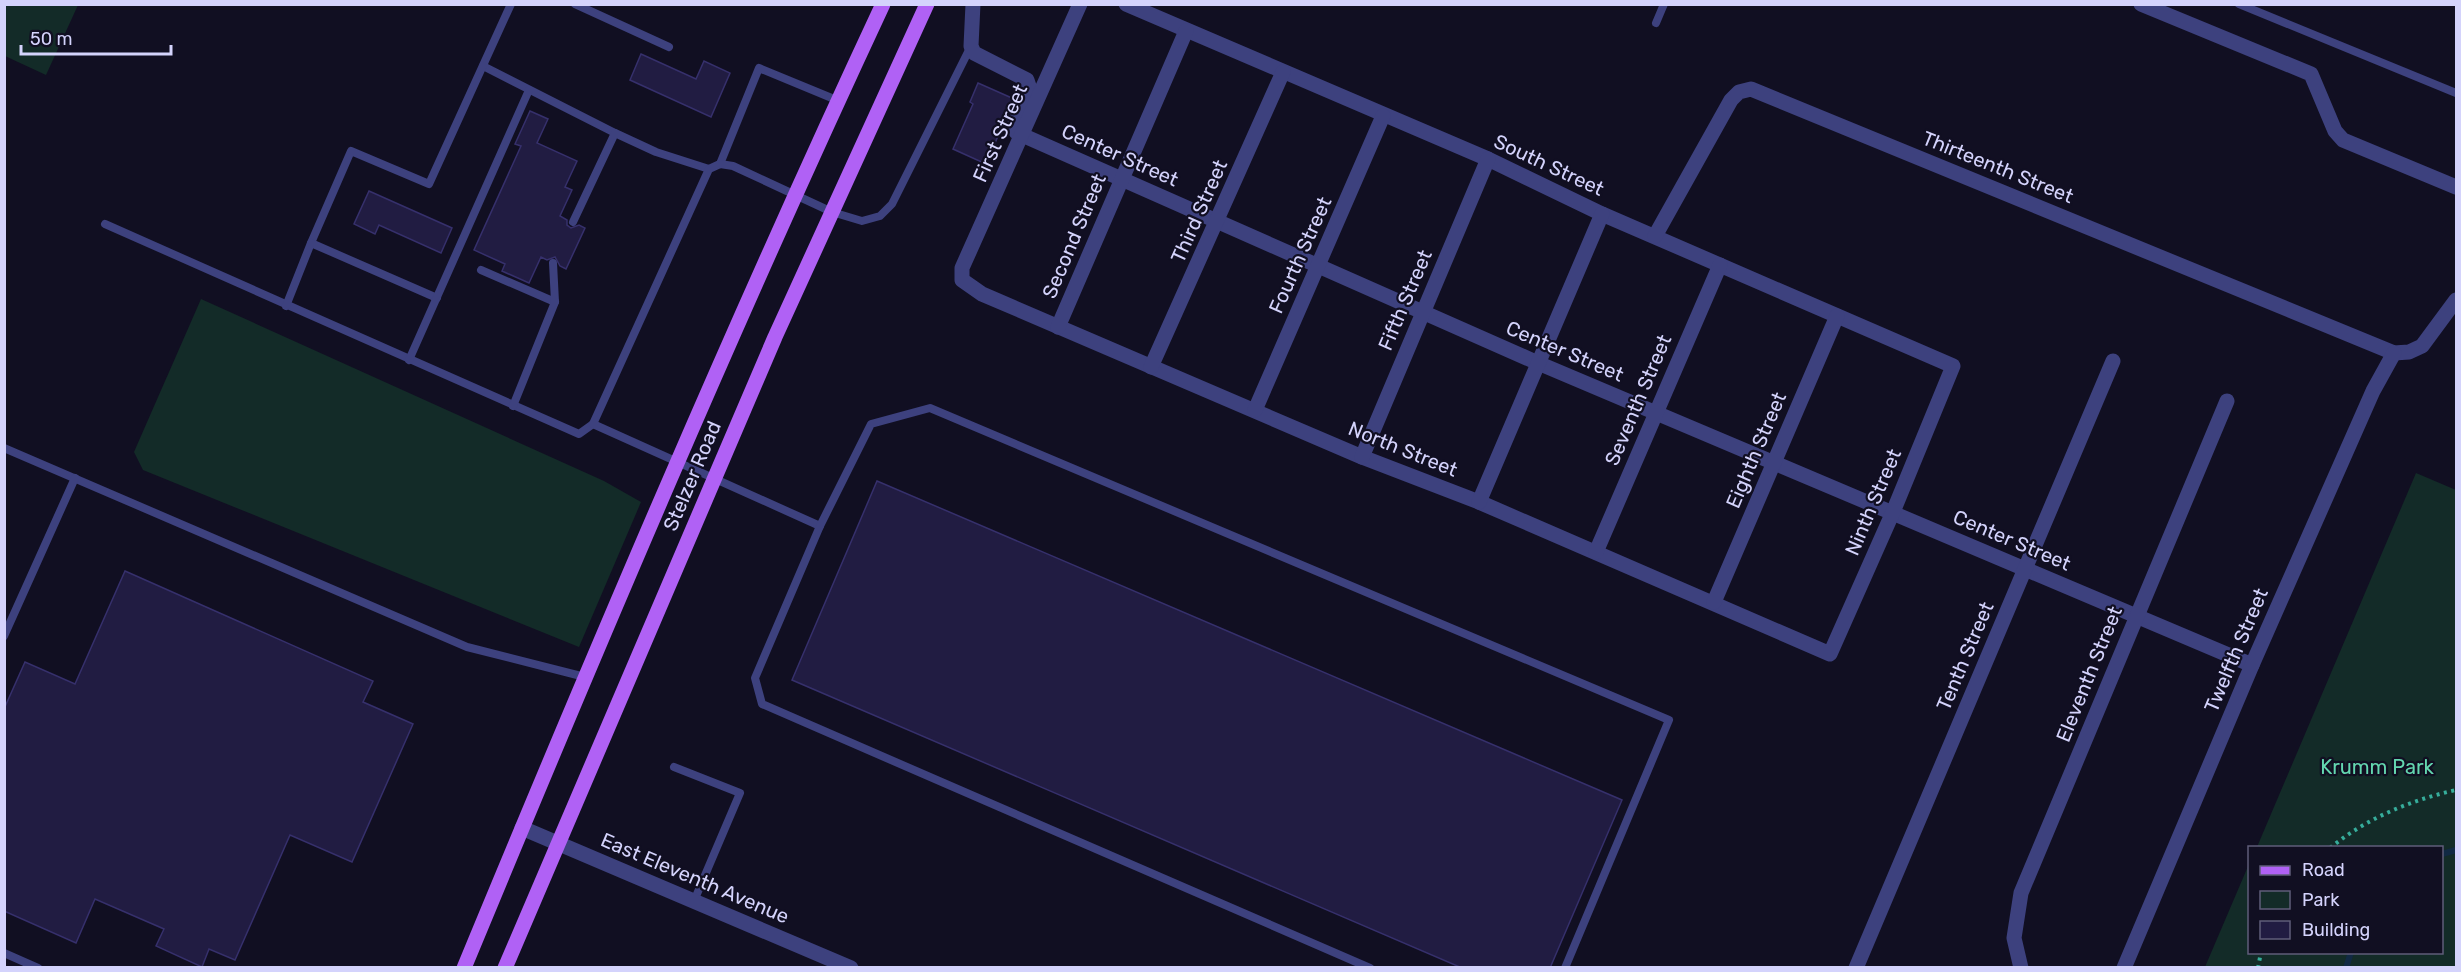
<svg xmlns="http://www.w3.org/2000/svg" width="2461" height="972" font-family="Rubik,sans-serif">
  <style>
    .green { fill: #132b28 }
    .lines { fill: none; stroke-linecap: round; stroke-linejoin: round }
    .stream { stroke: #112944; stroke-width: 6 }
    .building { fill: #211c42; stroke: #36306c; stroke-width: 1.5 }
    .path { stroke: #36ad9b; stroke-width: 4; stroke-dasharray: 3 4.5; stroke-linecap: butt }
    .lane { stroke: #3d417e; stroke-width: 8 }
    .street { stroke: #3d417e; stroke-width: 15 }
    .primary { stroke: #b061f5; stroke-width: 15 }
    .labels { text-anchor: middle; dominant-baseline: central; stroke-width: 4.5; stroke-linejoin: round; paint-order: stroke }
    .street-label { font-size: 20px; fill: #d4d3fc; stroke: #110f22 }
    .park-label { font-size: 20px; fill: #64d7b0; stroke: #110f22 }
  </style>
  <rect width="100%" height="100%" fill="#110f22"/>
  <g class="green">
    <polygon points="5,4 78,5 46,75 5,56"/>
    <polygon points="201,299 604,481 641,502 579,647 143,470 134,452"/>
    <polygon points="2416,473 2456,490 2456,967 2205,967 2249,864 2250,952 2442,952 2442,848 2257,847"/>
  </g>
  <g class="lines">
    <g class="stream">
      <polyline points="2442,854 2456,850"/>
      <polyline points="2346,968 2351,952"/>
    </g>
  </g>
  <g class="building">
    <polygon points="641,54 696,79 704,61 730,73 711,117 630,80"/>
    <polygon points="978,83 1014,99 986,164 953,149 973,104 970,102"/>
    <polygon points="530,111 548,119 537,143 577,161 565,187 572,190 560,216 567,220 567,225 571,228 579,225 585,228 566,269 560,266 555,257 547,260 541,257 529,283 502,271 505,264 474,250 521,146 515,144"/>
    <polygon points="369,191 452,228 441,253 379,225 375,234 354,224"/>
    <polygon points="877,481 1622,800 1550,968 1462,968 792,680"/>
    <polygon points="125,571 373,681 363,702 413,724 352,862 290,835 235,960 209,949 202,967 156,946 164,929 95,899 76,943 4,911 4,709 25,662 75,684"/>
  </g>
  <g class="lines">
    <g class="path">
      <path d="M 2330,848 C 2367,818 2411,800 2456,790"/>
      <polyline points="2258,968 2261,952"/>
    </g>
    <g class="lane">
      <polyline points="575,4 669,47"/>
      <polyline points="2239,4 2456,93"/>
      <polyline points="1656,23 1664,4"/>
      <polyline points="483,66 615,133"/>
      <polyline points="720,164 759,68 839,101"/>
      <polyline points="573,222 615,133 656,152 709,169"/>
      <polyline points="105,224 579,434 593,424"/>
      <polyline points="311,243 351,151 429,184 511,4"/>
      <polyline points="481,270 555,302"/>
      <polyline points="286,306 311,243 437,298"/>
      <polyline points="409,360 529,90"/>
      <polyline points="513,406 555,302 553,263"/>
      <polyline points="4,448 467,647 585,677"/>
      <polyline points="820,526 593,424 709,169 720,164 733,166 832,212 862,221 880,216 892,204 971,46"/>
      <polyline points="4,636 75,478"/>
      <polyline points="674,767 740,793 694,901"/>
      <polyline points="4,953 38,968"/>
      <polyline points="1370,968 762,704 755,678 820,526 871,424 930,408 1669,720 1565,968"/>
    </g>
    <g class="street">
      <polyline points="973,4 971,46 974,53 1027,80 1029,86 1014,126 1016,132 1022,135 1538,363 2252,665"/>
      <polyline points="1080,4 962,268 962,280 982,294 1362,457 1479,502 1830,654 1893,512 1953,366 1602,214 1488,159 1126,4"/>
      <polyline points="2141,4 2311,74 2335,131 2343,140 2456,187"/>
      <polyline points="1655,236 1731,100 1739,92 1751,89 2394,353 2409,352 2422,346 2456,300"/>
      <polyline points="1058,327 1186,31"/>
      <polyline points="1151,367 1283,72"/>
      <polyline points="1255,410 1383,116"/>
      <polyline points="1362,457 1488,159"/>
      <polyline points="1479,502 1602,214"/>
      <polyline points="1596,552 1720,265"/>
      <polyline points="1714,602 1837,316"/>
      <polyline points="522,828 851,968"/>
      <polyline points="1856,968 2113,361"/>
      <polyline points="2021,968 2014,938 2021,893 2227,401"/>
      <polyline points="2124,968 2252,665 2373,391 2394,353"/>
    </g>
    <g class="primary">
      <path d="M 464,968 C 598,644 735,321 883,4"/>
      <polyline points="505,968 775,337 927,4"/>
    </g>
  </g>
  <g class="labels">
    <g class="street-label">
      <text transform="translate(1000 133) rotate(-66)">First Street</text>
      <text transform="translate(1120 155) rotate(24)">Center Street</text>
      <text transform="translate(1549 165) rotate(25)">South Street</text>
      <text transform="translate(1998 167) rotate(22)">Thirteenth Street</text>
      <text transform="translate(1199 211) rotate(-66)">Third Street</text>
      <text transform="translate(1074 236) rotate(-67)">Second Street</text>
      <text transform="translate(1300 255) rotate(-66)">Fourth Street</text>
      <text transform="translate(1405 300) rotate(-67)">Fifth Street</text>
      <text transform="translate(1565 351) rotate(23)">Center Street</text>
      <text transform="translate(1638 400) rotate(-67)">Seventh Street</text>
      <text transform="translate(1403 449) rotate(22)">North Street</text>
      <text transform="translate(1756 450) rotate(-67)">Eighth Street</text>
      <text transform="translate(692 476) rotate(-67)">Stelzer Road</text>
      <text transform="translate(1873 502) rotate(-67)">Ninth Street</text>
      <text transform="translate(2012 540) rotate(23)">Center Street</text>
      <text transform="translate(2236 650) rotate(-67)">Twelfth Street</text>
      <text transform="translate(1965 656) rotate(-67)">Tenth Street</text>
      <text transform="translate(2089 674) rotate(-68)">Eleventh Street</text>
      <text transform="translate(695 878) rotate(23)">East Eleventh Avenue</text>
    </g>
    <g class="park-label">
      <text x="2377" y="767">Krumm Park</text>
    </g>
  </g>
  <rect width="2461" height="972" fill="none" stroke="#d4d3fc" stroke-width="12"/>
  <rect x="2248" y="846" width="195" height="108" fill="#110f22" stroke="#5f5d79" stroke-width="1.5"/>
  <rect x="2260" y="866" width="30" height="9" fill="#b061f5" stroke="#5f5d79" stroke-width="1.5"/>
  <text x="2302" y="876" font-size="18" fill="#d4d3fc">Road</text>
  <rect x="2260" y="891" width="30" height="18" fill="#132b28" stroke="#5f5d79" stroke-width="1.5"/>
  <text x="2302" y="906" font-size="18" fill="#d4d3fc">Park</text>
  <rect x="2260" y="921" width="30" height="18" fill="#211c42" stroke="#5f5d79" stroke-width="1.5"/>
  <text x="2302" y="936" font-size="18" fill="#d4d3fc">Building</text>
  <path d="M21 45v9h150v-9" fill="none" stroke="#d4d3fc" stroke-width="3"/>
  <text x="30" y="45" font-size="18" fill="#d4d3fc" stroke="#110f22" stroke-width="4.5" paint-order="stroke">50 m</text>
</svg>
